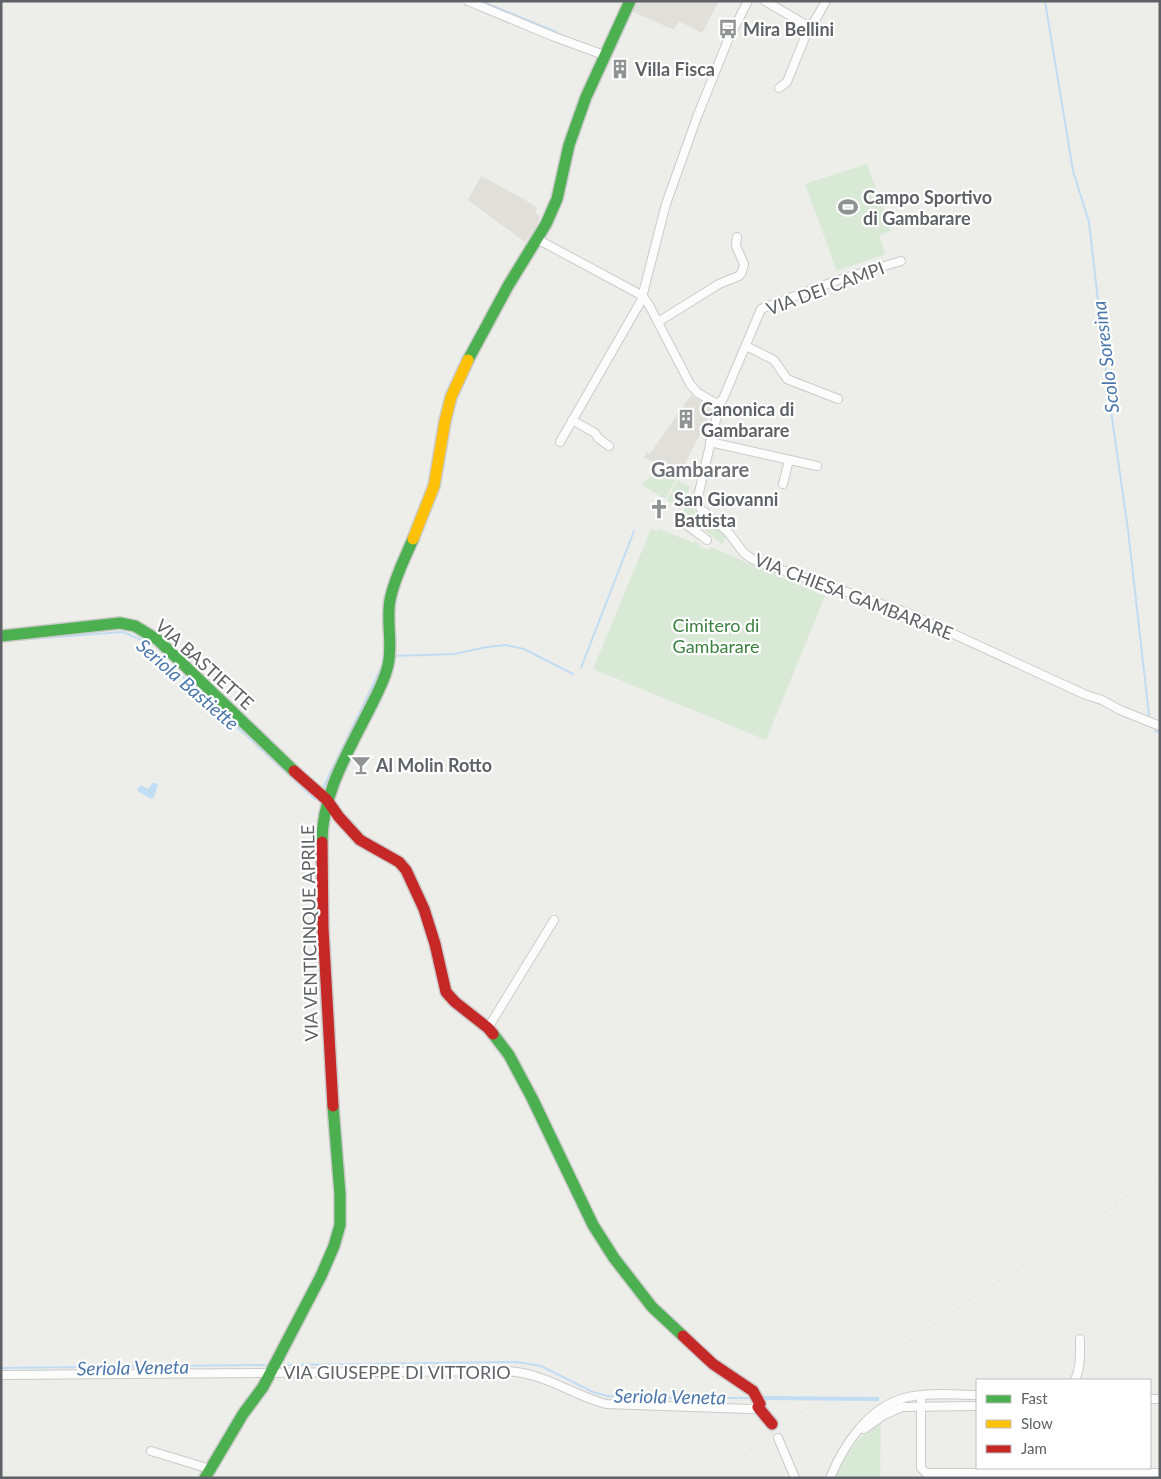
<svg xmlns="http://www.w3.org/2000/svg" width="1161" height="1479" font-family="Lato,sans-serif">
  <style>
    .education { fill: #e0dfd9 }
    .green { fill: #d8e9d6 }
    .water { fill: #c1ddf4 }
    .lines { fill: none; stroke-linecap: round; stroke-linejoin: round }
    .stream { stroke: #c1ddf4; stroke-width: 2 }
    .street-casing { stroke: #cacbca; stroke-width: 10 }
    .fast-casing { stroke: #cacbca; stroke-width: 14 }
    .slow-casing { stroke: #cacbca; stroke-width: 14 }
    .jam-casing { stroke: #cacbca; stroke-width: 14 }
    .street { stroke: #fcfcfc; stroke-width: 8 }
    .fast { stroke: #4caf50; stroke-width: 11 }
    .slow { stroke: #ffc107; stroke-width: 11 }
    .jam { stroke: #c62828; stroke-width: 11 }
    .rail { stroke: #e3e4e3; stroke-width: 2; stroke-dasharray: 1 6; stroke-linecap: butt }
    .labels { text-anchor: middle; dominant-baseline: central; stroke-width: 4.5; stroke-linejoin: round; paint-order: stroke }
    .poi-label { font-size: 18px; font-weight: bold; fill: #5e6266; stroke: #fff; text-anchor: start }
    .street-label { font-size: 18px; fill: #5e6266; stroke: #fff }
    .park-label { font-size: 18px; fill: #3c8040; stroke: #fff }
    .water-label { font-size: 19px; font-style: italic; fill: #4b77aa; stroke: #fff }
    .quarter-label { font-size: 20px; font-weight: bold; fill: #6f7378; stroke: #fff }
  </style>
  <rect width="100%" height="100%" fill="#edede9"/>
  <g class="education">
    <polygon points="635,1 719,1 702,33 679,21 674,30 631,11"/>
    <polygon points="481,176 522,198 537,208 535,213 540,216 535,229 525,242 468,200"/>
    <polygon points="691,395 714,408 678,476 644,457 647,452 650,454"/>
  </g>
  <g class="green">
    <polygon points="867,164 891,231 879,235 885,254 837,271 805,184"/>
    <polygon points="660,469 676,479 665,499 641,484"/>
    <polygon points="678,480 690,487 680,509 667,500"/>
    <path d="M 694,487 C 692,497 688,506 697,513 L 693,520 L 683,512 Z"/>
    <polygon points="705,519 720,529 726,537 722,544 701,527"/>
    <polygon points="651,529 658,531 659,529 694,543 695,541 699,543 699,546 708,550 710,547 825,596 766,740 593,669"/>
    <path d="M 881,1418 L 880,1478 L 835,1478 C 844,1453 861,1436 881,1418 Z"/>
  </g>
  <g class="water">
    <polygon points="153,783 156,783 158,785 154,797 151,799 139,792 137,789 141,785 148,789"/>
    <polygon points="759,1396 879,1397 879,1401 762,1400"/>
  </g>
  <g class="lines">
    <g class="stream">
      <polyline points="481,1 556,32"/>
      <polyline points="1045,1 1073,171 1089,222 1109,397 1128,530 1149,715"/>
      <polyline points="29,639 123,632 144,641 315,799 319,798"/>
      <polyline points="394,656 454,654 487,647 506,645 524,649 573,674"/>
      <polyline points="581,668 634,531"/>
      <polyline points="1155,731 1160,732"/>
      <polyline points="322,790 381,668"/>
      <polyline points="288,1365 518,1362 541,1366 593,1392 607,1396 643,1398 752,1398"/>
      <polyline points="1,1368 265,1365"/>
    </g>
    <defs>
      <g id="street">
        <polyline points="468,1 552,36 604,55"/>
        <polyline points="765,1 808,26"/>
        <polyline points="808,26 814,22 826,1"/>
        <polyline points="779,88 787,82 807,32 808,26"/>
        <polyline points="537,239 643,296 649,305 690,384 698,393 717,404 718,411 697,501 702,511 728,532 743,552 752,559 770,566 908,613 1086,695 1102,700 1120,710 1160,726"/>
        <polyline points="658,322 719,284 739,276 742,272 744,264 736,246 737,237"/>
        <polyline points="746,346 774,360 787,379 838,399"/>
        <polyline points="717,404 723,399 761,309 838,280 901,261"/>
        <polyline points="572,420 595,433 598,438 609,446"/>
        <polyline points="560,442 641,301 666,204 697,117 728,40 748,1"/>
        <polyline points="710,442 817,466"/>
        <polyline points="783,484 789,460"/>
        <polyline points="705,512 694,530 707,540"/>
        <polyline points="683,523 694,530"/>
        <polyline points="488,1028 554,920"/>
        <path d="M 1,1375 L 506,1371 C 546,1373 569,1394 606,1404 L 750,1409 L 758,1407"/>
        <path d="M 1075,1380 C 1081,1367 1080,1353 1080,1339"/>
        <polyline points="921,1395 921,1468 926,1473 1160,1473"/>
        <polyline points="1150,1399 1160,1399"/>
        <polyline points="864,1429 884,1415 902,1407 977,1406"/>
        <polyline points="778,1438 795,1478"/>
        <polyline points="151,1451 210,1469"/>
        <path d="M 830,1478 C 844,1444 869,1406 908,1397 C 930,1392 955,1395 977,1395"/>
      </g>
      <g id="fast">
        <polyline points="468,360 508,286 546,224 557,199 569,145 586,97 630,1"/>
        <polyline points="1,636 120,623 135,626 158,640 294,771"/>
        <path d="M 322,842 C 322,794 348,752 369,710 C 376,696 385,680 388,665 C 393,644 386,621 390,600 C 394,579 405,558 413,539"/>
        <polyline points="493,1034 509,1055 532,1098 593,1225 614,1258 652,1307 683,1336"/>
        <polyline points="205,1478 243,1414 263,1387 321,1276 334,1246 340,1225 340,1194 333,1106"/>
      </g>
      <polyline id="slow" points="413,539 434,486 445,421 451,397 468,360"/>
      <g id="jam">
        <polyline points="294,771 327,800 339,817 360,840 399,862 406,870 424,909 435,944 446,992 455,1002 488,1028 493,1034"/>
        <polyline points="322,842 323,928 333,1106"/>
        <polyline points="683,1336 713,1364 753,1391 760,1404 758,1407 772,1424"/>
      </g>
    </defs>
    <use href="#street" class="street-casing"/>
    <use href="#fast" class="fast-casing"/>
    <use href="#slow" class="slow-casing"/>
    <use href="#jam" class="jam-casing"/>
    <use href="#street" class="street"/>
    <use href="#fast" class="fast"/>
    <use href="#slow" class="slow"/>
    <use href="#jam" class="jam"/>
    <polyline class="rail" points="718,1478 757,1444 786,1422 1160,1175"/>
  </g>
  <defs>
    <symbol id="bus-bare" viewBox="-9 -9 18 18"><path d="M-5-6H5V4H4V6H2V4H-2V6H-4V4H-5ZM-3.5-4V0h7V-4ZM-3.5 1.2v1.5H-2V1.2ZM2 1.2v1.5H3.5V1.2Z" fill="#909394" stroke="#fff" stroke-width="2.5" paint-order="stroke"/></symbol>
    <symbol id="building-bare" viewBox="-9 -9 18 18"><path d="M-4-6H4V6H1V3H-1V6H-4ZM-2.5-4.3h1.7v1.8h-1.7ZM.8-4.3h1.7v1.8H.8ZM-2.5-1h1.7V.8h-1.7ZM.8-1h1.7V.8H.8Z" fill="#909394" stroke="#fff" stroke-width="2.5" paint-order="stroke"/></symbol>
    <symbol id="stadium-bare" viewBox="-9 -9 18 18"><path d="M0-5a6.5 5 0 1 0 0 10a6.5 5 0 1 0 0-10ZM-3.5-1.8h7v3.6h-7Z" fill="#909394" stroke="#fff" stroke-width="2.5" paint-order="stroke"/></symbol>
    <symbol id="church-bare" viewBox="-9 -9 18 18"><path d="M-1.2-6h2.4v3.5h3.3v2.4h-3.3V6h-2.4V-.1h-3.3v-2.4h3.3Z" fill="#909394" stroke="#fff" stroke-width="2.5" paint-order="stroke"/></symbol>
    <symbol id="bar-bare" viewBox="-9 -9 18 18"><path d="M-6-5H6L.8 .8V4.5H3.5V6h-7V4.5H-.8V.8Z" fill="#909394" stroke="#fff" stroke-width="2.5" paint-order="stroke"/></symbol>
  </defs>
  <g fill-rule="evenodd">
    <use href="#bus-bare" x="714" y="15" width="28" height="28"/>
    <use href="#building-bare" x="606" y="55" width="28" height="28"/>
    <use href="#stadium-bare" x="834" y="193" width="28" height="28"/>
    <use href="#building-bare" x="672" y="405" width="28" height="28"/>
    <use href="#church-bare" x="645" y="495" width="28" height="28"/>
    <use href="#bar-bare" x="347" y="751" width="28" height="28"/>
  </g>
  <g class="labels">
    <g class="poi-label">
      <text x="743" y="29">Mira Bellini</text>
      <text x="635" y="69">Villa Fisca</text>
      <text x="863" y="197">Campo Sportivo<tspan x="863" dy="21">di Gambarare</tspan></text>
      <text x="701" y="409">Canonica di<tspan x="701" dy="21">Gambarare</tspan></text>
      <text x="674" y="499">San Giovanni<tspan x="674" dy="21">Battista</tspan></text>
      <text x="376" y="765">Al Molin Rotto</text>
    </g>
    <g class="street-label">
      <text transform="translate(825 288) rotate(-20)">VIA DEI CAMPI</text>
      <text transform="translate(854 596) rotate(21)">VIA CHIESA GAMBARARE</text>
      <text transform="translate(205 664) rotate(42)">VIA BASTIETTE</text>
      <text transform="translate(309 933) rotate(-91)">VIA VENTICINQUE APRILE</text>
      <text x="397" y="1372">VIA GIUSEPPE DI VITTORIO</text>
    </g>
    <g class="park-label">
      <text x="716" y="625">Cimitero di<tspan x="716" dy="21">Gambarare</tspan></text>
    </g>
    <g class="water-label">
      <text transform="translate(1105 357) rotate(-97)">Scolo Soresina</text>
      <text transform="translate(188 684) rotate(41)">Seriola Bastiette</text>
      <text transform="translate(133 1367) rotate(-1)">Seriola Veneta</text>
      <text transform="translate(670 1396) rotate(1)">Seriola Veneta</text>
    </g>
    <g class="quarter-label">
      <text x="700" y="469">Gambarare</text>
    </g>
  </g>
  <rect width="1161" height="1479" fill="none" stroke="#5e6266" stroke-width="5"/>
  <rect x="976" y="1379" width="175" height="90" fill="#ffffff" stroke="#bfc0c2"/>
  <rect x="986" y="1395" width="25" height="8" fill="#4caf50" stroke="#bfc0c2"/>
  <text x="1021" y="1404" font-size="15" fill="#5e6266">Fast</text>
  <rect x="986" y="1420" width="25" height="8" fill="#ffc107" stroke="#bfc0c2"/>
  <text x="1021" y="1429" font-size="15" fill="#5e6266">Slow</text>
  <rect x="986" y="1445" width="25" height="8" fill="#c62828" stroke="#bfc0c2"/>
  <text x="1021" y="1454" font-size="15" fill="#5e6266">Jam</text>
</svg>
